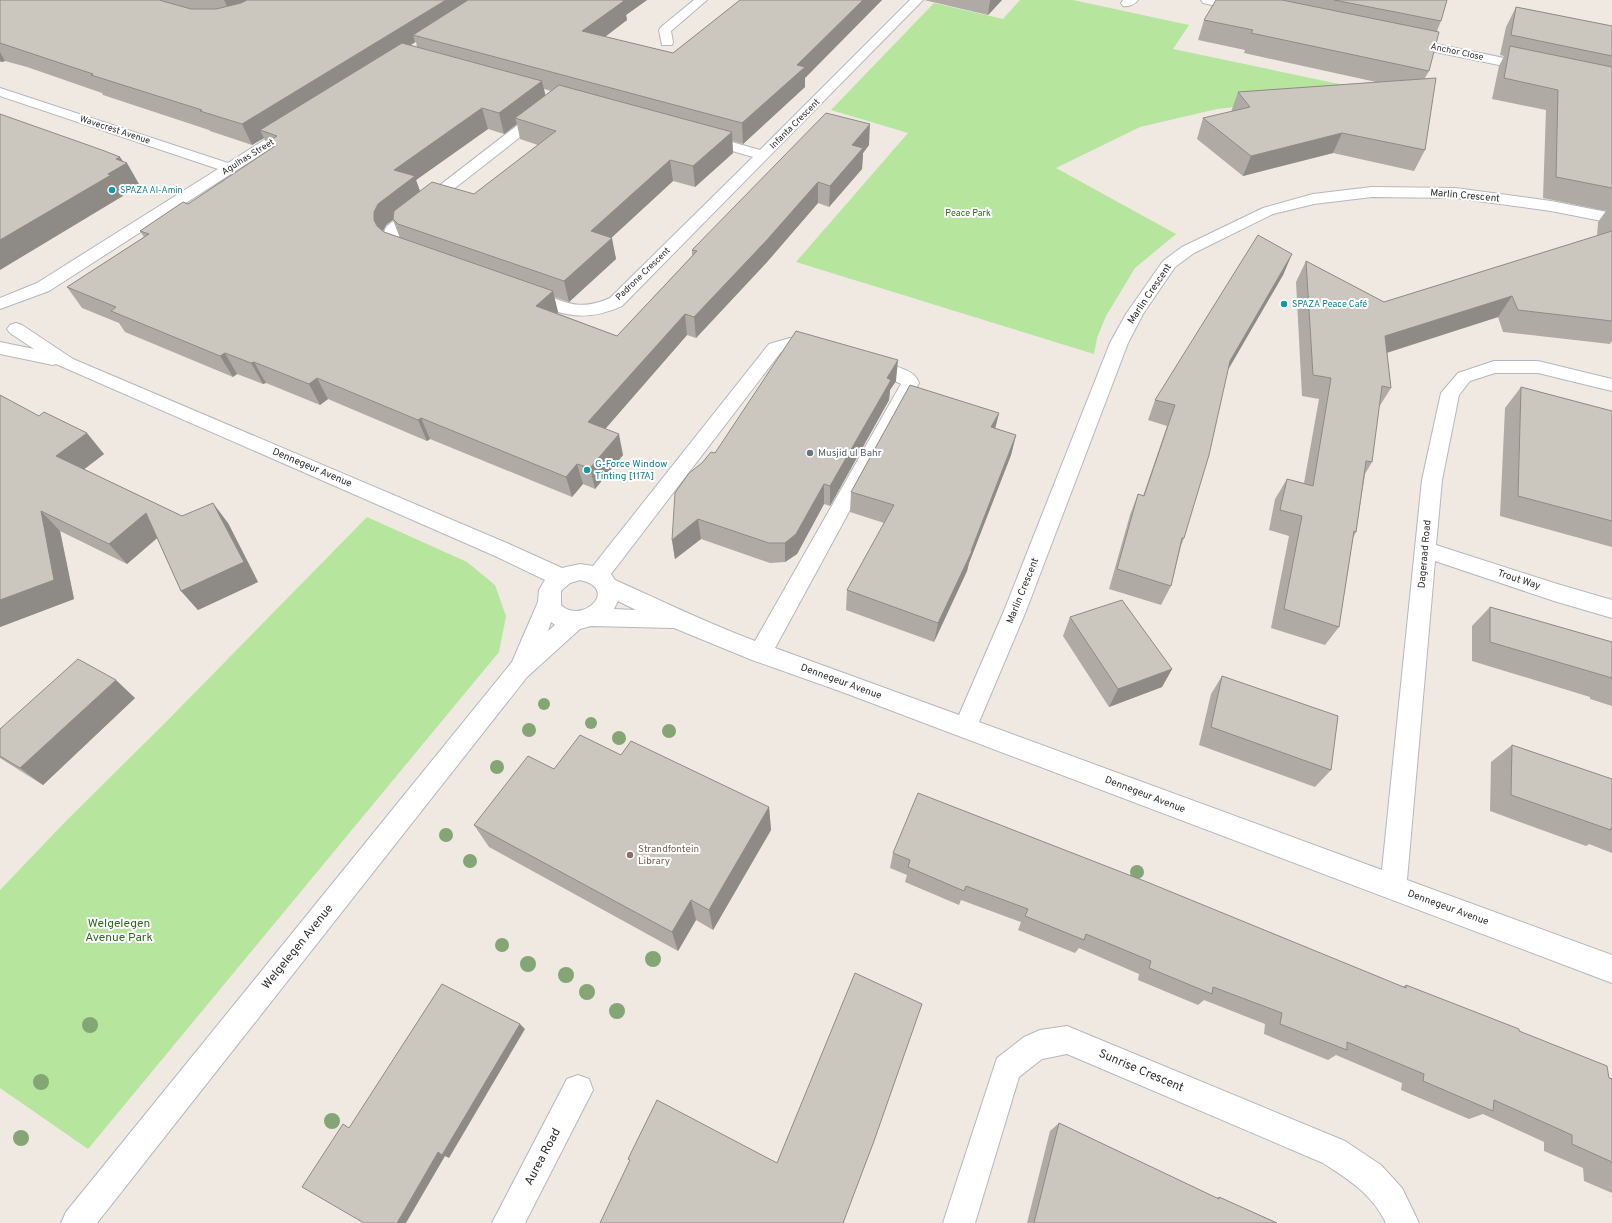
<svg xmlns="http://www.w3.org/2000/svg" width="1612" height="1223" font-family="Overpass,sans-serif">
  <style>
    .green { fill: #b6e59e }
    .lines { fill: none; stroke-linecap: round; stroke-linejoin: round }
    .minor-casing { stroke: #b4b7c1; stroke-width: 2 }
    .minor { fill: #fff; fill-rule: evenodd }
    .tree { fill: #84a574 }
    .wall { fill: #afaba4; fill-rule: evenodd }
    .shaded-wall { fill: #8e8b86 }
    .building { fill: #cbc7bf; stroke: #8e8b86 }
    .culture-dot { fill: #0f9aa8; stroke: #fff; stroke-width: 1.5 }
    .worship-dot { fill: #6b7280; stroke: #fff; stroke-width: 1.5 }
    .education-dot { fill: #8d6e63; stroke: #fff; stroke-width: 1.5 }
    .labels { text-anchor: middle; dominant-baseline: central; stroke-width: 4; stroke-linejoin: round; paint-order: stroke }
    .far-street-label { font-size: 9px; fill: #2e2e2e; stroke: #fff }
    .far-culture-label { font-size: 9px; fill: #0d838f; stroke: #fff; text-anchor: start }
    .far-park-label { font-size: 9px; fill: #2c6e1b; stroke: #fff }
    .street-label { font-size: 10px; fill: #2e2e2e; stroke: #fff }
    .worship-label { font-size: 10px; fill: #5b616d; stroke: #fff; text-anchor: start }
    .culture-label { font-size: 10px; fill: #0d838f; stroke: #fff; text-anchor: start }
    .education-label { font-size: 10px; fill: #785e54; stroke: #fff; text-anchor: start }
    .near-park-label { font-size: 12px; fill: #2c6e1b; stroke: #fff }
    .near-street-label { font-size: 12px; fill: #2e2e2e; stroke: #fff }
  </style>
  <rect width="100%" height="100%" fill="#efe9e1"/>
  <g class="green">
    <polygon points="1020,0 1073,0 1189,25 1173,49 1358,88 1356,93 1217,109 1140,127 1056,168 1176,234 1135,268 1106,316 1097,338 1094,354 796,262 908,133 831,110 934,3 1003,19"/>
    <polygon points="367,517 467,562 495,585 506,616 499,652 88,1149 0,1088 0,890 67,820 167,721"/>
  </g>
  <g class="lines">
    <defs>
      <g id="minor">
        <polygon points="694,0 707,0 671,31 673,42 672,45 662,45 659,30 661,27"/>
        <path d="M 910,0 L 923,0 L 622,306 C 581,324 562,314 522,299 L 520,295 L 522,291 L 528,290 C 562,298 574,314 610,298 L 753,157 L 698,141 L 696,138 L 698,135 L 703,134 L 760,150 Z"/>
        <path d="M 1123,0 L 1138,0 C 1134,5 1129,7 1123,6 L 1121,3 Z"/>
        <polygon points="1201,0 1224,0 1249,5 1251,8 1249,11 1245,12 1203,3"/>
        <polygon points="1406,38 1529,63 1534,64 1536,67 1534,70 1529,71 1401,45 1400,42 1401,39"/>
        <polygon points="0,88 228,163 286,126 291,125 296,126 298,129 296,132 49,291 0,309 0,298 37,283 218,169 0,96"/>
        <path d="M 542,109 L 547,110 L 549,113 L 547,116 L 400,231 L 399,241 C 405,246 415,247 419,253 L 417,256 C 399,261 374,246 387,226 L 537,110 Z"/>
        <path d="M 1372,187 L 1455,188 L 1551,201 L 1612,213 L 1612,223 L 1551,211 L 1455,198 L 1372,197 L 1314,204 L 1273,214 L 1194,253 L 1175,267 L 1143,314 L 1128,343 L 1026,611 L 979,722 L 1382,870 L 1422,480 L 1441,393 L 1458,373 L 1494,361 L 1538,361 L 1612,379 L 1612,391 L 1538,373 L 1495,373 L 1470,381 L 1459,395 L 1442,480 L 1436,545 L 1554,583 L 1612,600 L 1612,618 L 1554,601 L 1435,561 L 1407,880 L 1612,955 L 1612,983 L 845,693 L 752,660 L 674,628 L 591,626 L 580,629 L 527,677 L 97,1223 L 61,1223 L 66,1212 L 512,662 L 538,602 L 539,590 L 545,580 L 495,556 L 56,364 L 53,365 L 0,354 L 0,342 L 34,349 L 10,333 L 7,329 L 10,325 L 16,323 L 22,325 L 73,359 L 509,544 L 562,568 L 580,564 L 593,566 L 769,344 L 790,338 L 822,346 L 825,350 L 822,354 C 808,358 795,346 781,352 L 611,574 L 615,580 C 662,601 707,623 755,641 L 901,384 L 885,376 L 862,370 L 859,366 L 862,362 C 872,359 905,367 914,375 C 916,377 918,380 919,383 L 775,648 L 959,715 L 1004,611 L 1110,343 L 1126,314 L 1163,261 L 1182,247 L 1263,208 L 1313,194 ZM 580,580 C 621,589 581,625 561,605 L 561,591 L 570,583 ZM 618,601 L 636,610 L 614,609 ZM 551,622 L 555,625 L 548,631 Z"/>
        <path d="M 1067,1026 L 1345,1141 L 1381,1165 L 1402,1188 L 1419,1223 L 1386,1223 C 1372,1194 1349,1180 1323,1163 L 1067,1054 L 1042,1059 L 1019,1077 L 975,1223 L 943,1223 L 997,1058 L 1024,1037 L 1040,1030 Z"/>
        <polygon points="578,1075 589,1079 593,1090 525,1223 492,1223 567,1079"/>
      </g>
    </defs>
    <use href="#minor" class="minor-casing"/>
    <use href="#minor" class="minor"/>
  </g>
  <g class="tree">
    <circle cx="544" cy="704" r="6"/>
    <circle cx="591" cy="723" r="6"/>
    <circle cx="529" cy="730" r="7"/>
    <circle cx="669" cy="731" r="7"/>
    <circle cx="619" cy="738" r="7"/>
    <circle cx="497" cy="767" r="7"/>
    <circle cx="446" cy="835" r="7"/>
    <circle cx="470" cy="861" r="7"/>
    <circle cx="1137" cy="872" r="7"/>
    <circle cx="502" cy="945" r="7"/>
    <circle cx="653" cy="959" r="8"/>
    <circle cx="528" cy="964" r="8"/>
    <circle cx="566" cy="975" r="8"/>
    <circle cx="587" cy="992" r="8"/>
    <circle cx="617" cy="1011" r="8"/>
    <circle cx="90" cy="1025" r="8"/>
    <circle cx="41" cy="1082" r="8"/>
    <circle cx="332" cy="1121" r="8"/>
    <circle cx="21" cy="1138" r="8"/>
  </g>
  <g class="wall">
    <path d="M 0,0 L 647,0 L 626,15 L 627,20 L 605,37 L 673,53 L 740,0 L 882,0 L 805,78 L 805,87 L 743,144 L 732,141 L 733,153 L 695,187 L 673,181 L 611,238 L 616,259 L 569,302 L 554,297 L 558,312 L 557,313 L 617,336 L 692,256 L 692,250 L 869,145 L 863,153 L 862,169 L 829,207 L 818,203 L 767,262 L 696,338 L 687,335 L 605,429 L 623,455 L 595,489 L 583,484 L 572,497 L 430,439 L 427,441 L 328,399 L 320,405 L 266,383 L 263,384 L 237,374 L 233,377 L 125,332 L 119,323 L 82,308 L 67,287 L 144,237 L 140,231 L 188,204 L 269,150 L 264,138 L 252,145 L 210,131 L 209,130 L 103,95 L 102,93 L 27,67 L 5,61 L 2,62 L 0,62 ZM 416,42 L 417,47 L 411,45 ZM 544,89 L 551,91 L 545,96 ZM 517,124 L 520,139 L 538,145 L 474,194 L 420,191 L 416,180 L 488,129 L 504,134 ZM 393,220 L 400,238 L 384,232 L 383,231 L 386,225 Z"/>
    <polygon points="924,0 1002,0 988,15"/>
    <polygon points="1216,0 1447,0 1441,21 1437,31 1429,71 1425,78 1425,150 1414,171 1333,153 1243,176 1197,139 1203,118 1231,112 1238,92 1376,82 1244,53 1245,50 1198,40 1204,20"/>
    <polygon points="1516,7 1612,26 1612,341 1610,344 1503,332 1498,317 1387,353 1391,388 1379,407 1372,462 1365,474 1356,532 1353,538 1339,627 1325,645 1271,628 1289,536 1269,530 1275,499 1287,479 1304,483 1319,399 1302,396 1296,282 1306,261 1384,302 1597,236 1598,222 1606,211 1543,198 1546,110 1492,99 1499,66 1504,56 1500,55 1506,27"/>
    <polygon points="1292,254 1283,275 1228,369 1184,538 1181,546 1171,586 1161,605 1109,589 1130,515 1138,494 1143,496 1167,426 1148,420 1155,400"/>
    <polygon points="896,381 890,390 889,400 830,506 824,504 797,554 785,562 770,563 701,539 675,559 672,540 702,463 715,453"/>
    <polygon points="1521,387 1612,411 1612,547 1500,516 1505,408"/>
    <polygon points="0,395 104,454 84,469 182,516 228,523 258,582 198,610 181,591 157,538 127,564 60,531 74,599 0,627"/>
    <polygon points="999,413 995,428 1016,435 1011,455 969,563 967,571 934,642 846,610 847,590 884,523 850,512 851,492"/>
    <polygon points="1490,607 1612,642 1612,706 1590,699 1590,697 1472,661 1472,626"/>
    <polygon points="1070,617 1172,669 1162,687 1109,707 1063,636"/>
    <polygon points="1222,676 1331,770 1315,787 1199,745 1211,694"/>
    <polygon points="135,698 43,785 0,758 0,729"/>
    <polygon points="1512,745 1612,779 1612,853 1589,844 1586,846 1490,811 1491,762"/>
    <polygon points="621,755 769,807 771,830 713,930 696,920 678,951 489,847 474,825 554,769"/>
    <polygon points="893,853 1402,987 1406,985 1519,1031 1612,1079 1612,1193 1584,1181 1583,1168 1544,1151 1544,1142 1483,1114 1469,1119 1401,1090 1402,1083 1336,1055 1328,1060 1264,1034 1265,1024 1204,1000 1198,1005 1138,980 1139,974 1079,948 1075,953 1018,930 1021,922 961,900 959,905 905,882 907,875 890,868"/>
    <polygon points="1059,1123 1216,1198 1219,1197 1277,1223 1027,1223 1050,1131"/>
  </g>
  <g class="shaded-wall">
    <polygon points="224,0 269,0 232,17"/>
    <polygon points="446,0 482,0 413,35 415,42 270,134 260,130 264,138 252,145 242,124"/>
    <polygon points="619,0 647,0 626,15 627,20 586,51 582,31"/>
    <polygon points="863,0 882,0 805,78 805,87 743,144 742,123 797,65"/>
    <polygon points="990,0 1002,0 988,15"/>
    <polygon points="0,52 5,61 2,62 0,60"/>
    <polygon points="542,81 547,102 515,118 517,124 504,134 499,113"/>
    <polygon points="482,108 488,129 416,180 422,197 386,225 382,233 374,220 374,212 394,170"/>
    <polygon points="870,124 869,145 863,153 862,169 829,207 830,186 852,145"/>
    <polygon points="732,132 733,153 695,187 693,166"/>
    <polygon points="1342,133 1333,153 1243,176 1251,156"/>
    <polygon points="120,157 125,164 127,163 139,184 122,194 123,196 0,270 0,240 108,174 116,159"/>
    <polygon points="670,160 673,181 596,252 591,231"/>
    <polygon points="818,182 818,203 767,262 696,338 694,317"/>
    <polygon points="612,238 616,259 569,302 564,281"/>
    <polygon points="1292,254 1283,275 1221,382 1230,361"/>
    <polygon points="553,291 558,312 542,327 536,306"/>
    <polygon points="1512,296 1498,317 1373,357 1385,336"/>
    <polygon points="685,314 687,335 593,443 588,422"/>
    <polygon points="225,353 237,374 233,377 220,356"/>
    <polygon points="898,360 896,381 890,390 889,400 830,506 830,486 887,378"/>
    <polygon points="254,362 266,383 263,384 251,363"/>
    <polygon points="317,378 328,399 320,405 309,384"/>
    <polygon points="999,413 994,433 991,427"/>
    <polygon points="421,418 430,439 427,441 418,420"/>
    <polygon points="87,433 104,454 74,477 56,456"/>
    <polygon points="619,434 623,455 595,489 590,468"/>
    <polygon points="1016,435 1011,455 969,563 967,571 934,642 938,623 971,551"/>
    <polygon points="577,464 583,484 572,497 566,477"/>
    <polygon points="824,484 824,504 797,554 785,562 785,543"/>
    <polygon points="213,503 228,523 258,582 198,610 181,591"/>
    <polygon points="41,511 60,531 74,599 0,627 0,600"/>
    <polygon points="146,513 163,533 127,564 109,544"/>
    <polygon points="698,519 701,539 675,559 672,540"/>
    <polygon points="1172,669 1162,687 1109,707 1118,689"/>
    <polygon points="116,680 135,698 43,785 20,768"/>
    <polygon points="769,807 771,830 713,930 709,910"/>
    <polygon points="691,900 696,920 678,951 672,932"/>
    <polygon points="520,1024 525,1029 449,1158 445,1156 406,1223 397,1223 438,1152"/>
  </g>
  <g class="building">
    <polygon points="0,0 159,0 191,9 216,9 241,3 247,0 446,0 242,124 200,111 202,110 91,75 93,74 0,43"/>
    <polygon points="468,0 622,0 624,1 582,31 673,53 740,0 863,0 797,65 805,67 742,123 413,35"/>
    <polygon points="1216,0 1282,0 1439,32 1429,71 1251,33 1253,30 1204,20"/>
    <polygon points="1334,0 1447,0 1441,21"/>
    <polygon points="1516,7 1612,26 1612,56 1511,35"/>
    <polygon points="402,43 542,81 499,113 482,108 394,170 415,176 378,204 374,212 374,220 377,226 384,232 553,291 536,306 617,336 697,251 692,250 826,113 870,124 852,145 863,148 830,186 818,182 766,241 694,317 685,314 588,422 619,434 590,468 577,464 566,477 421,418 418,420 317,378 309,384 254,362 251,363 225,353 220,356 111,311 116,307 67,287 149,234 140,231 183,202 188,204 275,146 266,143 277,136 260,130"/>
    <polygon points="1510,46 1612,67 1612,188 1556,177 1558,90 1504,78"/>
    <polygon points="1436,78 1425,150 1342,133 1251,156 1203,118 1250,107 1238,92"/>
    <polygon points="559,85 732,132 693,166 670,160 591,231 612,238 564,281 398,224 393,219 394,211 432,182 474,194 556,131 515,118"/>
    <polygon points="0,114 102,150 120,157 116,159 127,163 108,174 111,175 0,240"/>
    <polygon points="1612,231 1612,321 1518,310 1512,296 1385,336 1391,388 1382,386 1372,462 1366,461 1356,532 1354,531 1339,627 1284,609 1302,516 1280,510 1287,479 1313,486 1331,378 1313,375 1306,261 1384,302"/>
    <polygon points="1258,235 1292,254 1230,361 1209,455 1184,538 1182,538 1171,586 1117,569 1138,494 1144,496 1175,405 1155,400"/>
    <polygon points="796,331 898,360 887,378 891,380 830,486 824,484 796,534 785,543 769,543 698,519 672,540 675,493 689,473 702,463 711,452 715,453"/>
    <polygon points="910,385 999,413 991,427 1016,435 971,551 972,551 938,623 847,590 894,505 851,492"/>
    <polygon points="1521,387 1612,411 1612,521 1518,496"/>
    <polygon points="0,395 39,416 44,412 87,433 56,456 182,516 213,503 244,562 181,591 146,513 109,544 41,511 54,580 0,600"/>
    <polygon points="1122,600 1172,669 1118,689 1070,617"/>
    <polygon points="1490,607 1612,642 1612,678 1490,642"/>
    <polygon points="78,659 116,680 20,768 0,756 0,729"/>
    <polygon points="1222,676 1338,716 1331,770 1211,727"/>
    <polygon points="580,735 621,755 631,741 769,807 709,910 691,900 672,932 474,825 528,756 554,769"/>
    <polygon points="1512,745 1612,779 1612,828 1611,828 1611,830 1511,795"/>
    <polygon points="918,793 1147,882 1406,988 1406,985 1519,1029 1519,1031 1607,1066 1609,1078 1612,1079 1612,1162 1572,1144 1572,1135 1494,1100 1493,1111 1423,1081 1424,1074 1347,1042 1347,1050 1280,1024 1282,1013 1213,987 1212,994 1149,968 1151,961 1086,934 1084,940 1025,916 1028,909 966,886 964,891 908,867 910,860 893,853"/>
    <polygon points="855,973 922,1004 874,1141 843,1223 600,1223 630,1160 628,1159 657,1100 777,1163"/>
    <polygon points="442,984 520,1024 442,1155 438,1152 397,1223 364,1223 302,1187 343,1124 349,1128"/>
    <polygon points="1059,1123 1219,1199 1219,1197 1277,1223 1034,1223"/>
  </g>
  <g class="culture-dot">
    <circle cx="112" cy="190" r="4"/>
    <circle cx="1284" cy="304" r="4"/>
    <circle cx="587" cy="470" r="4"/>
  </g>
  <circle class="worship-dot" cx="810" cy="453" r="4"/>
  <circle class="education-dot" cx="630" cy="855" r="4"/>
  <g class="labels">
    <g class="far-street-label">
      <text transform="translate(1457 52) rotate(12)">Anchor Close</text>
      <text transform="translate(795 124) rotate(-45)">Infanta Crescent</text>
      <text transform="translate(115 130) rotate(18)">Wavecrest Avenue</text>
      <text transform="translate(248 157) rotate(-32)">Agulhas Street</text>
      <text transform="translate(643 274) rotate(-44)">Padrone Crescent</text>
    </g>
    <g class="far-culture-label">
      <text x="120" y="190">SPAZA Al-Amin</text>
      <text x="1292" y="304">SPAZA Peace Café</text>
    </g>
    <g class="far-park-label">
      <text x="968" y="213">Peace Park</text>
    </g>
    <g class="street-label">
      <text transform="translate(1465 196) rotate(5)">Marlin Crescent</text>
      <text transform="translate(1150 294) rotate(-56)">Marlin Crescent</text>
      <text transform="translate(312 468) rotate(23)">Dennegeur Avenue</text>
      <text transform="translate(1425 554) rotate(-85)">Dageraad Road</text>
      <text transform="translate(1519 580) rotate(18)">Trout Way</text>
      <text transform="translate(1023 591) rotate(-68)">Marlin Crescent</text>
      <text transform="translate(841 682) rotate(20)">Dennegeur Avenue</text>
      <text transform="translate(1145 795) rotate(21)">Dennegeur Avenue</text>
      <text transform="translate(1448 908) rotate(20)">Dennegeur Avenue</text>
    </g>
    <g class="worship-label">
      <text x="818" y="453">Musjid ul Bahr</text>
    </g>
    <g class="culture-label">
      <text x="595" y="464">G-Force Window<tspan x="595" dy="12">Tinting [117A]</tspan></text>
    </g>
    <g class="education-label">
      <text x="638" y="849">Strandfontein<tspan x="638" dy="12">Library</tspan></text>
    </g>
    <g class="near-park-label">
      <text x="119" y="924">Welgelegen<tspan x="119" dy="14">Avenue Park</tspan></text>
    </g>
    <g class="near-street-label">
      <text transform="translate(298 947) rotate(-51)">Welgelegen Avenue</text>
      <text transform="translate(1141 1071) rotate(23)">Sunrise Crescent</text>
      <text transform="translate(543 1157) rotate(-62)">Aurea Road</text>
    </g>
  </g>
</svg>
